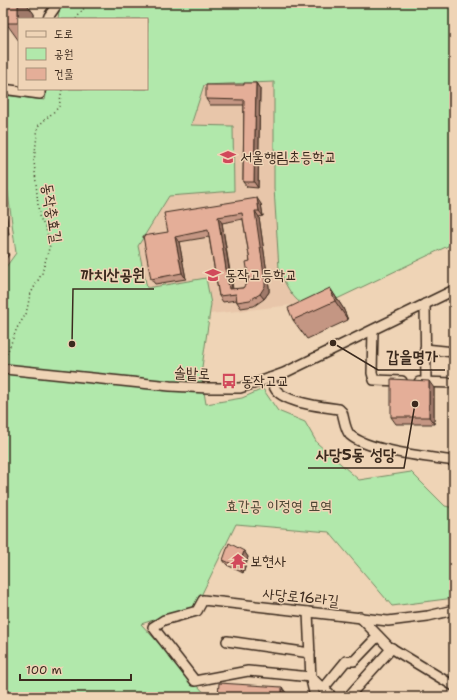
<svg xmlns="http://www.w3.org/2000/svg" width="457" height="700" font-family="'Shantell Sans','Poor Story',sans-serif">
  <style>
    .built { fill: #e8c6aa }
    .green { fill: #b1e8ab; stroke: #768964 }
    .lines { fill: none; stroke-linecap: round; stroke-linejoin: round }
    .minor-casing { stroke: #3b2a1e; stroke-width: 12 }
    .path { stroke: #3b2a1e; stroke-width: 1.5; stroke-dasharray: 1 3; stroke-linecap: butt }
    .minor { stroke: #efd4b6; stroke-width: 9 }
    .wall { fill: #c49683; stroke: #3b2a1e; fill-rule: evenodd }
    .shaded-wall { fill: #a07a6a; stroke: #3b2a1e }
    .building { fill: #e4ae98; stroke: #3b2a1e; fill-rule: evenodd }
    .labels { text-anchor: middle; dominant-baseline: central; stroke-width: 3; stroke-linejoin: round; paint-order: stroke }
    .poi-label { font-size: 15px; fill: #3b2a1e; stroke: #efd4b6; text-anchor: start }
    .street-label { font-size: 15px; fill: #3b2a1e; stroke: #efd4b6 }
    .park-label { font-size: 15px; fill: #4d4633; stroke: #efd4b6 }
    .leader { fill: none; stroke: #3b2a1e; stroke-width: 1.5 }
    .callout-dot { fill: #3b2a1e; stroke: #efd4b6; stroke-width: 1.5 }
    .callout-label { font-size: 16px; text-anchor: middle; font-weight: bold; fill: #3b2a1e; stroke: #efd4b6; stroke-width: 3; stroke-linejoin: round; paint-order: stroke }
  </style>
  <rect width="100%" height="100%" fill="#efd4b6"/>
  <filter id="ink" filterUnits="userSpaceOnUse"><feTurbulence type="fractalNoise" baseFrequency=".025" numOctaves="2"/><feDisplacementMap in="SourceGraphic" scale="8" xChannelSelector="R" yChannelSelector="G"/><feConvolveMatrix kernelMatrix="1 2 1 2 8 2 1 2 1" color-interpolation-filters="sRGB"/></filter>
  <g filter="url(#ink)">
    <polygon class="built" points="275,82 274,188 279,269 284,281 292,294 302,304 210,314 201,374 149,299 138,246 169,196 204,85"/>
    <path class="green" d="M 60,3 L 454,3 L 454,241 L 448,246 L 320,307 C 315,306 306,306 302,304 C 290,296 284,281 279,269 L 274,188 L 274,82 L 204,85 L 191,125 L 233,126 L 234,191 L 169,196 L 138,246 L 147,288 L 206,278 L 211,304 L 201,374 L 206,404 L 242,398 L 263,389 L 278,411 L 305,422 L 317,443 L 359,480 L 411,472 L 445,506 L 454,508 L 454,598 L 392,606 L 329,532 L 236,524 L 196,606 L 141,624 L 208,697 L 3,697 L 3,271 L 16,253 L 3,156 L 3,95 L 45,100 L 47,89 L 147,89 L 147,19 L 58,19 Z"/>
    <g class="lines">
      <defs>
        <g id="minor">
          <polyline points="48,19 49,16 58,3"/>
          <polyline points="3,89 40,94 40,89"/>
          <polyline points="425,304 426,382"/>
          <polyline points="373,330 372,373 374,380 402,381"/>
          <polyline points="425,349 454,352"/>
          <polyline points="5,369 170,386 208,388 240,388 262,381 284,373 454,290"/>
          <path d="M 270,378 C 272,382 274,387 276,390 C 286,403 323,407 339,409 L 342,412 C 344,418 345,430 350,435 C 368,451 429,457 454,461"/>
          <polyline points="419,382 454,383"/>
          <polyline points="308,612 311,680 315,697"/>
          <polyline points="360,617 388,646 454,686"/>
          <polyline points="227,641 310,653"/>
          <polyline points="323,689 346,661 354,661 378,636"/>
          <polyline points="331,697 329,693 323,689 311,677 248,671 195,681 153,627 164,620 197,611 203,600 388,621 428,616 454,610"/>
          <polyline points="348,697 392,648"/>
        </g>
      </defs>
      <use href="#minor" class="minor-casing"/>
      <g class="path">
        <polyline points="76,19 88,3"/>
        <polyline points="4,361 17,328 26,314 30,295 42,273 50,245 46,229 39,216 34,161 38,126 59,107 62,89"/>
      </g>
      <use href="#minor" class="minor"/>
    </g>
    <g class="wall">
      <polygon points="6,3 26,3 34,14 34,19 19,19 19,41 6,23"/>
      <polygon points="256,83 260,89 258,188 247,187 243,182 244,105 210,105 206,99 244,85"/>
      <polygon points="3,201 5,204 9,235 3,236"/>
      <path d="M 261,204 L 263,216 L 259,217 L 269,287 L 269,292 L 264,299 L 254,306 L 241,308 L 237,302 L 236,300 L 223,302 L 219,296 L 209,237 L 179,242 L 186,279 L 155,284 L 151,279 L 168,232 ZM 243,219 L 250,261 L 249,280 L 243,288 L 233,289 L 222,223 Z"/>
      <polygon points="330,288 343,308 348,320 307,339 293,320"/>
      <polygon points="434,388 434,424 396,424 391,417"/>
      <polygon points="244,551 248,557 243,573 227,565 223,560"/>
    </g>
    <g class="shaded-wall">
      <polygon points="18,3 26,3 34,14 34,19 19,19 19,24 18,23"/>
      <polygon points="256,83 260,89 258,188 254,182"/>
      <polygon points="257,198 261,204 263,216 259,211"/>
      <polygon points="3,201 5,204 9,235 3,227"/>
      <polygon points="255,211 259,217 269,287 269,292 264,299 260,294"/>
      <polygon points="218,217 222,223 233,295 229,289"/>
      <polygon points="175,237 179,242 186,279 182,273"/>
      <polygon points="3,246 9,255 3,262"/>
      <polygon points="330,288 343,308 348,320 335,301"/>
      <polygon points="429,381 434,388 434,424 429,417"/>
      <polygon points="244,551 248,557 243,573 239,567"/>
      <polygon points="282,687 289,697 282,697"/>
    </g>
    <g class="building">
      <rect x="6" y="3" width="12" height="20"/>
      <polygon points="244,83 256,83 254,182 243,182 244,100 206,99 206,85 244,85"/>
      <path d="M 257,198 L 259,211 L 255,211 L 265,281 L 265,286 L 260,294 L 250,300 L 237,302 L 236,294 L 219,296 L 208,230 L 175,237 L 182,273 L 151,279 L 143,236 L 168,232 L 164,213 ZM 242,213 L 250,261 L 246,262 L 249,280 L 243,288 L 229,289 L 218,217 Z"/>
      <polygon points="330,288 335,301 293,320 288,308"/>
      <polygon points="391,379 429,381 429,417 391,417"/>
      <polygon points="229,543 244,551 239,567 223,560"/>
      <polygon points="219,683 282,687 282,697 218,696"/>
    </g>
  </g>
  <defs>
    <symbol id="school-bare" viewBox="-9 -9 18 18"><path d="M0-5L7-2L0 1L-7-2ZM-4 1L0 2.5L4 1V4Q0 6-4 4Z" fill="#d1495b" stroke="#efd4b6" stroke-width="2.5" paint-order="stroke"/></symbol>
    <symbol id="bus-bare" viewBox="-9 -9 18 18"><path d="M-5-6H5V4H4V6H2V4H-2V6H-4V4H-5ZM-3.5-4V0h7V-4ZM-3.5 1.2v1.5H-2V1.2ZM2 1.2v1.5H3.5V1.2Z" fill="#d1495b" stroke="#efd4b6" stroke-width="2.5" paint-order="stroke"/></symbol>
    <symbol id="temple-bare" viewBox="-9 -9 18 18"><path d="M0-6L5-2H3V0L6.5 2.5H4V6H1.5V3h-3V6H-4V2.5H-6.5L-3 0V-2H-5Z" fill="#d1495b" stroke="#efd4b6" stroke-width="2.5" paint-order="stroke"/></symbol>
  </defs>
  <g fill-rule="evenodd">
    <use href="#school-bare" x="217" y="146" width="22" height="22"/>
    <use href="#school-bare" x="202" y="264" width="22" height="22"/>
    <use href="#bus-bare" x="218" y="370" width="22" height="22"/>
    <use href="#temple-bare" x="227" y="550" width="22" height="22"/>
  </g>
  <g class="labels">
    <g class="poi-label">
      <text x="240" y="157">서울행림초등학교</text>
      <text x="225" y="275">동작고등학교</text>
      <text x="241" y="381">동작고교</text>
      <text x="250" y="561">보현사</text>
    </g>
    <g class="street-label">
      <text transform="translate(52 213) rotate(81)">동작충효길</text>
      <text transform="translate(192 373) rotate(3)">솔밭로</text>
      <text transform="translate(301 597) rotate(6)">사당로16라길</text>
    </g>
    <g class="park-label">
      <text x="279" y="506">효간공 이정영 묘역</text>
    </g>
  </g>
  <path class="leader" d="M72 344L73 289H154M333 343L378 370H445M415 404L404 468H308"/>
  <g class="callout-dot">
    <circle cx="72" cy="344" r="4"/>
    <circle cx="333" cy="343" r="4"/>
    <circle cx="415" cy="404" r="4"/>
  </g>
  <g class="callout-label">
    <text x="113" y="280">까치산공원</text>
    <text x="412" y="362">갑을명가</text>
    <text x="356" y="460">사당5동 성당</text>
  </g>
  <rect width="457" height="700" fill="none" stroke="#efd4b6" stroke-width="16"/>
  <rect x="8" y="8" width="441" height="684" fill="none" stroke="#3b2a1e" stroke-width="1.5" filter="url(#ink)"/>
  <rect x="18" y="18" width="130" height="72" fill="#efd4b6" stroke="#a79079"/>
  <rect x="26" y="31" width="20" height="6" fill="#efd4b6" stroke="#a79079"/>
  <text x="54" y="38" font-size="12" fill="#3b2a1e">도로</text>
  <rect x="26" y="48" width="20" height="12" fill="#b1e8ab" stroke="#a79079"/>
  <text x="54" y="58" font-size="12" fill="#3b2a1e">공원</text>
  <rect x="26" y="68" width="20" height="12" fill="#e4ae98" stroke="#a79079"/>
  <text x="54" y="78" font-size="12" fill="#3b2a1e">건물</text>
  <path d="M20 674v6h111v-6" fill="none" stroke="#3b2a1e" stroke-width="2"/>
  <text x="26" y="674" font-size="12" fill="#3b2a1e" stroke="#efd4b6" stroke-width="3" paint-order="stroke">100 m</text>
</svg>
